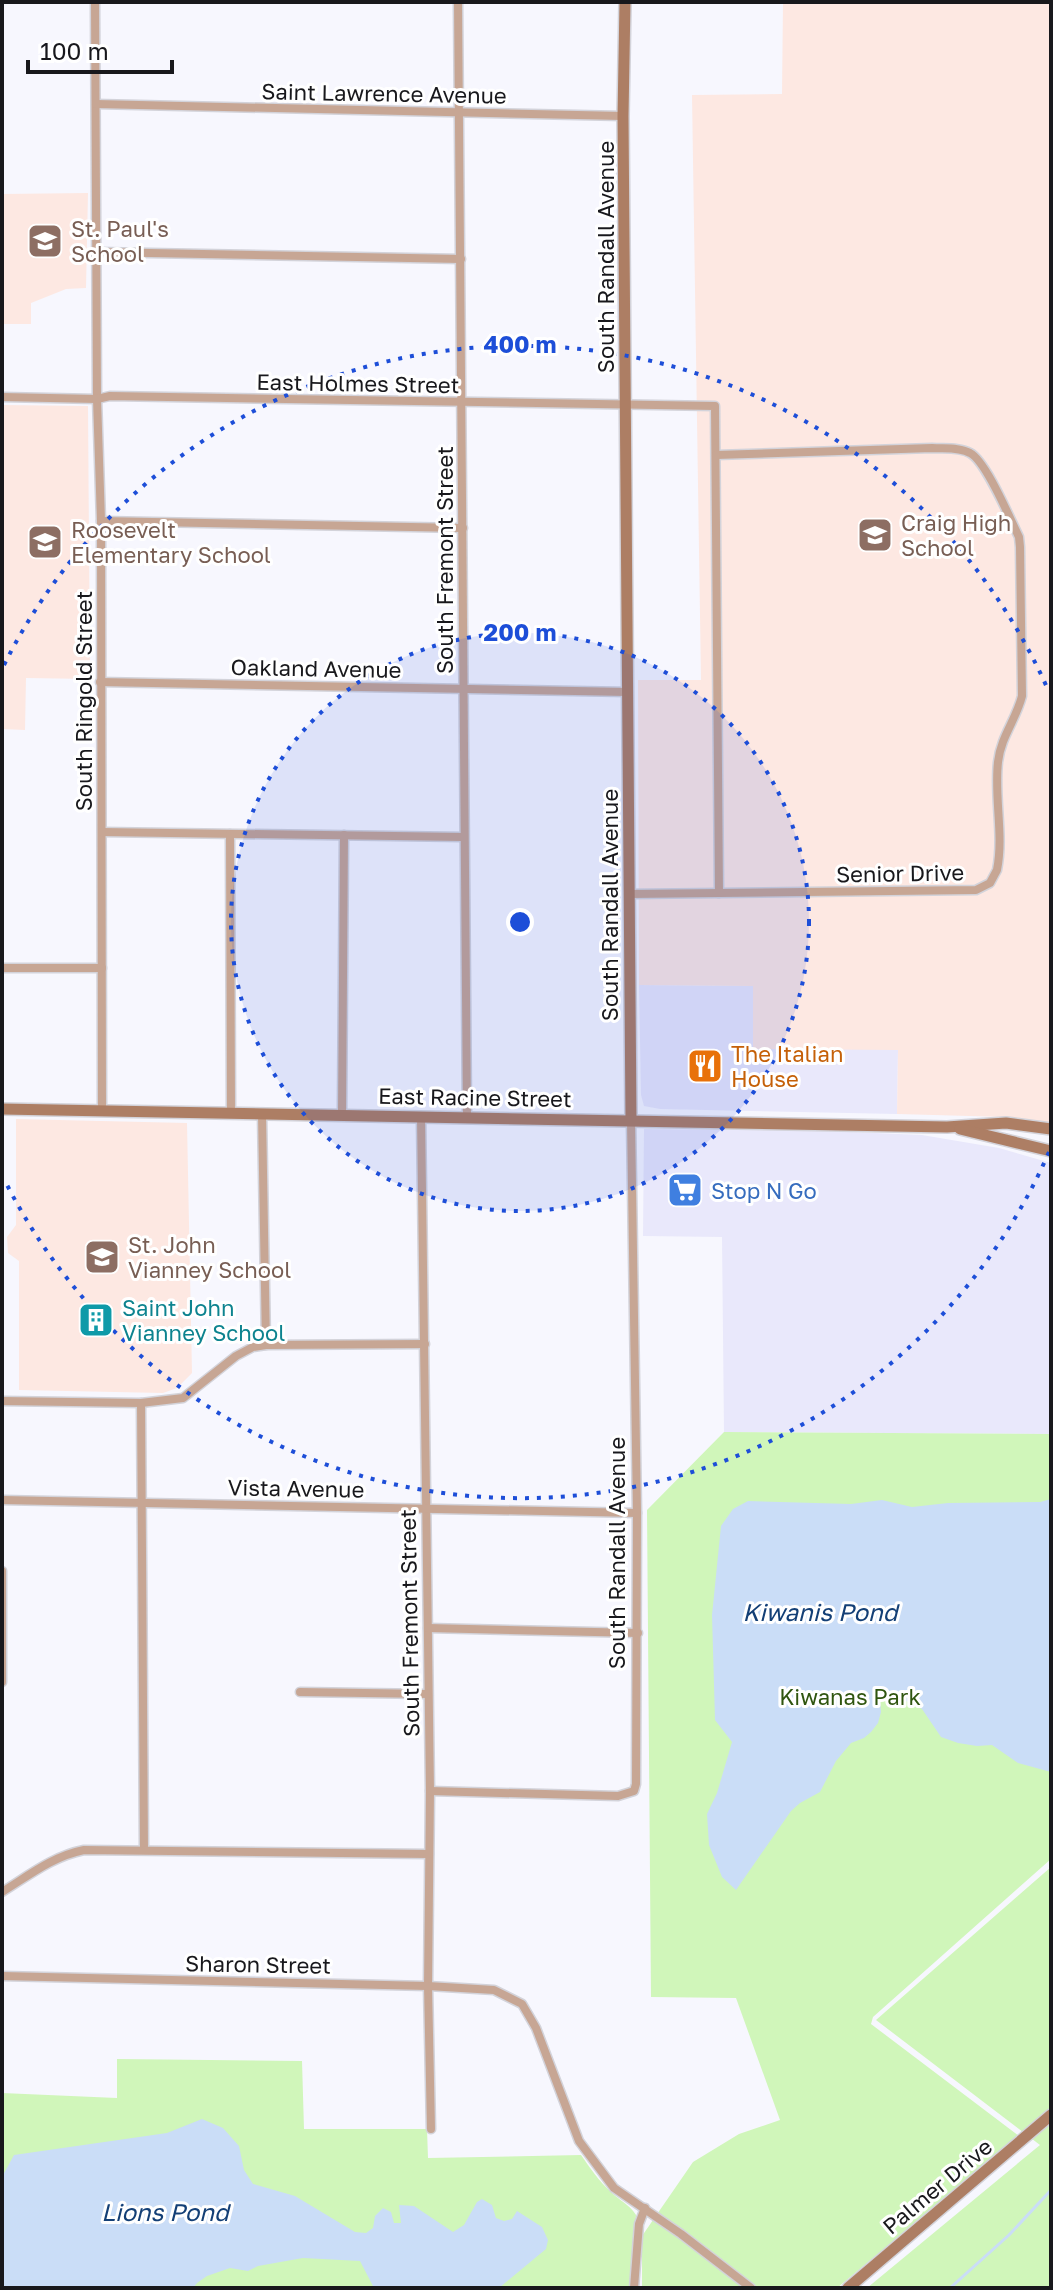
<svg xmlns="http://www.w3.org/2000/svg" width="1053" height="2290" font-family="'Golos Text',sans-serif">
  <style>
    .built { fill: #e9e8fb }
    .education { fill: #fde8e2 }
    .green { fill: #d0f6ba }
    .water { fill: #caddf7 }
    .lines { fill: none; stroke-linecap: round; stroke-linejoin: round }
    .stream { stroke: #caddf7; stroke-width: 3 }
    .street-casing { stroke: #d3d3da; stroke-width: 11 }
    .secondary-casing { stroke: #d3d3da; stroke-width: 14 }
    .street { stroke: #c7a694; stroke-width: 8 }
    .secondary { stroke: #ad7e64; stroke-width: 11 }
    .ring { fill: none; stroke: #1d4ed8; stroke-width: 4; stroke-dasharray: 4 8 }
    .labels { text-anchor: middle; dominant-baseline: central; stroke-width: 6; stroke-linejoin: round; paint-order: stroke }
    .street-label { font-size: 22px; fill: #18181c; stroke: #fff }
    .education-label { font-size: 22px; fill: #785e54; stroke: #fff; text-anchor: start }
    .food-label { font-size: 22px; fill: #c56008; stroke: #fff; text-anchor: start }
    .shop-label { font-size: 22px; fill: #366cbe; stroke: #fff; text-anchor: start }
    .culture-label { font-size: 22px; fill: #0d838f; stroke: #fff; text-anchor: start }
    .park-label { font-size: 22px; fill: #2f550f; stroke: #fff }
    .water-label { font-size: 24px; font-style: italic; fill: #133f76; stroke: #fff }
    .centre { fill: #1d4ed8; stroke: #fff; stroke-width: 4 }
    .ring-label { font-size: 24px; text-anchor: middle; font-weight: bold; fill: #1d4ed8; stroke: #fff; stroke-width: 6; stroke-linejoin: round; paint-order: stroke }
  </style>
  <rect width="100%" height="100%" fill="#f7f7fe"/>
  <g class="built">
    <polygon points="639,985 753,986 754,1049 898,1049 897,1114 660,1109 644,1106 641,1095"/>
    <polygon points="644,1129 804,1130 922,1135 999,1148 1051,1163 1051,1434 724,1432 722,1237 643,1236"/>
  </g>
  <g class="education">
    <polygon points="783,2 1051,2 1051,1123 1006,1117 897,1114 898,1050 753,1049 753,986 639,985 638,680 701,680 692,95 782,94"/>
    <polygon points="88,193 86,288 66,289 31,303 31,324 2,324 2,194"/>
    <polygon points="2,405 88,406 90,679 26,678 25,730 2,729"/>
    <polygon points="16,1119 187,1123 192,1373 177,1388 163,1393 19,1390 19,1261 8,1253 7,1237 16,1225"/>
  </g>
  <g class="green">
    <polygon points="724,1432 1051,1434 1051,1859 873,2017 871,2024 1019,2136 837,2288 642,2288 642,2236 693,2162 739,2134 780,2120 736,1998 651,1997 647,1510"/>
    <polygon points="1051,1867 1051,2288 867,2288 1040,2145 876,2020"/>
    <path d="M 117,2059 L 302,2061 L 304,2129 L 427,2129 L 428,2158 L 581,2155 C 590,2168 599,2181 611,2192 C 619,2200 630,2205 636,2215 L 630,2288 L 2,2288 L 2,2093 L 117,2098 Z"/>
  </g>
  <g class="water">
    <polygon points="1051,1499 1051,1772 1018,1763 992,1745 977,1746 958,1743 941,1737 922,1709 894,1695 885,1697 880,1701 881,1712 878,1723 871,1732 864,1738 851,1743 836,1761 820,1792 800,1803 791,1811 736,1890 722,1877 709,1845 707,1814 717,1793 732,1742 715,1720 712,1615 721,1526 733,1509 748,1501 851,1504 882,1500 912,1507 948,1503 1040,1502"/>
    <polygon points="202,2119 223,2128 239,2146 244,2170 253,2184 295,2196 355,2232 366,2233 373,2228 375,2216 383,2208 391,2212 394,2223 401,2223 399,2205 414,2206 453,2232 464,2225 477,2202 482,2199 492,2205 496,2218 504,2221 512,2219 517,2211 542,2227 548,2240 546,2249 499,2288 374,2288 360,2261 303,2258 258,2266 248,2271 230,2268 207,2276 197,2283 193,2288 2,2288 2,2177 14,2155 167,2133"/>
  </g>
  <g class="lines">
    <polyline class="stream" points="950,2288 1009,2235 1051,2190"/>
    <defs>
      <g id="street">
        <polyline points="95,2 97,399 101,521 102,1111"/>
        <polyline points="458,2 467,1118"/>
        <polyline points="96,104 623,116"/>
        <polyline points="97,252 461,259"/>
        <polyline points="2,397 97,399 110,396 715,406 719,893"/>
        <polyline points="101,521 463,528"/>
        <polyline points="100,682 628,692"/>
        <polyline points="102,832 463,837"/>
        <polyline points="230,834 231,1114"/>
        <path d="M 629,894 L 976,890 L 990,883 L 997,870 C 1004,835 994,798 998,762 C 1001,736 1016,720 1022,696 L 1020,547 L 1019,537 C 1010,519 986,461 970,453 C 960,447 944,449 932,448 L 716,455"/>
        <polyline points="2,968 102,968"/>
        <polyline points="262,1114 266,1345"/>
        <polyline points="342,1114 344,835"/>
        <polyline points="421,1116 430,1791 428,1986 431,2129"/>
        <polyline points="2,1401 141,1403 183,1398 236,1356 253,1347 266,1345 425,1344"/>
        <polyline points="141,1403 144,1850"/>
        <polyline points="2,1500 637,1513"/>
        <polyline points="2,1571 2,1682"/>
        <polyline points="428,1628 638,1633"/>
        <polyline points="300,1692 428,1694"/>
        <polyline points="430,1791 618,1796 634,1791 636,1784 637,1513 631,1120"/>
        <path d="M 2,1892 C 28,1876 53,1856 84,1850 L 429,1854"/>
        <polyline points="2,1976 428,1986 494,1990 522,2004 536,2028 579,2141 614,2188 681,2234 751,2288"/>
        <polyline points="634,2288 639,2224 645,2208"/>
      </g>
      <g id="secondary">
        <polyline points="625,2 623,116 631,1120"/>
        <polyline points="2,1109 947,1127 1006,1123 1051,1129"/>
        <polyline points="960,1129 1051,1151"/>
        <polyline points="848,2288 1051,2115"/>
      </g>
    </defs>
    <use href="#street" class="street-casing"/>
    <use href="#secondary" class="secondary-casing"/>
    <use href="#street" class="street"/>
    <use href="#secondary" class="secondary"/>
  </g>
  <circle cx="520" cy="922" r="289" fill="#1d4ed8" fill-opacity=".12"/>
  <g class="ring">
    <circle cx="520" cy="922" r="289"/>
    <path d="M1049 1152A577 577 0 0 1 4 1179M4 665A577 577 0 0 1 1049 692"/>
  </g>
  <defs>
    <symbol id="school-square" viewBox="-11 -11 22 22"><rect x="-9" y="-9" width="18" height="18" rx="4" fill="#8d6e63" stroke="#fff"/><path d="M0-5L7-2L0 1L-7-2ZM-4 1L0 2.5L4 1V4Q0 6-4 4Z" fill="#fff"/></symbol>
    <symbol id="restaurant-square" viewBox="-11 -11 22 22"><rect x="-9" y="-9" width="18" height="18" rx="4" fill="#e8710a" stroke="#fff"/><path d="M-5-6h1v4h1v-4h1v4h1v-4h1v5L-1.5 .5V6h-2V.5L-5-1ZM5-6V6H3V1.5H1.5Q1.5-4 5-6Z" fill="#fff"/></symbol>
    <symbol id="supermarket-square" viewBox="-11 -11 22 22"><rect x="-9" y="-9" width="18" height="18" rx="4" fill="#3f7fe0" stroke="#fff"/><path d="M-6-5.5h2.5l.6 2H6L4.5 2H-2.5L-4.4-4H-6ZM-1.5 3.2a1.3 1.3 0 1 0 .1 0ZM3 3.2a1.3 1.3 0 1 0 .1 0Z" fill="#fff"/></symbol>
    <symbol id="building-square" viewBox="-11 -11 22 22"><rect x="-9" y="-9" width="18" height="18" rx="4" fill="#0f9aa8" stroke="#fff"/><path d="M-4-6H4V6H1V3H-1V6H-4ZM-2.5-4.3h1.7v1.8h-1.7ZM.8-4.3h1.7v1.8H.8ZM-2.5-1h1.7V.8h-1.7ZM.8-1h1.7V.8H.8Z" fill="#fff"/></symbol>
  </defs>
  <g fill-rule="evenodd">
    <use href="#school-square" x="25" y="221" width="40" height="40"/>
    <use href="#school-square" x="855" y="515" width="40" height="40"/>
    <use href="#school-square" x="25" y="522" width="40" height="40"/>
    <use href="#restaurant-square" x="685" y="1046" width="40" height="40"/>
    <use href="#supermarket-square" x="665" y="1170" width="40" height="40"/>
    <use href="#school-square" x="82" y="1237" width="40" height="40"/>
    <use href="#building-square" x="76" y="1300" width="40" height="40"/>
  </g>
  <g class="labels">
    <g class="street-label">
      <text transform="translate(384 93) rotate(1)">Saint Lawrence Avenue</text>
      <text transform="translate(605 257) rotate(-90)">South Randall Avenue</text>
      <text transform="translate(358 383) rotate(1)">East Holmes Street</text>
      <text transform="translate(444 560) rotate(-90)">South Fremont Street</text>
      <text transform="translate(316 668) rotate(1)">Oakland Avenue</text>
      <text transform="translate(83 701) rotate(-90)">South Ringold Street</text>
      <text transform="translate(900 873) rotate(-1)">Senior Drive</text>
      <text transform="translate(609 905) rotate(-90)">South Randall Avenue</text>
      <text transform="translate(475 1097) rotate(1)">East Racine Street</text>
      <text transform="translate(296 1488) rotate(1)">Vista Avenue</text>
      <text transform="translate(616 1553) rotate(-90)">South Randall Avenue</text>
      <text transform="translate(409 1623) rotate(-91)">South Fremont Street</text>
      <text transform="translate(258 1964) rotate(1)">Sharon Street</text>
      <text transform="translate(937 2186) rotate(-40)">Palmer Drive</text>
    </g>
    <g class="education-label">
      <text x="71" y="228">St. Paul's<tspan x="71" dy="25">School</tspan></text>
      <text x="901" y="522">Craig High<tspan x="901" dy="25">School</tspan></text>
      <text x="71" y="529">Roosevelt<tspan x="71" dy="25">Elementary School</tspan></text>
      <text x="128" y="1244">St. John<tspan x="128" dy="25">Vianney School</tspan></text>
    </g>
    <g class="food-label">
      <text x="731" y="1053">The Italian<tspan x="731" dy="25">House</tspan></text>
    </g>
    <g class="shop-label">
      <text x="711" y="1190">Stop N Go</text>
    </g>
    <g class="culture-label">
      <text x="122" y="1307">Saint John<tspan x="122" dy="25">Vianney School</tspan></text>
    </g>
    <g class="park-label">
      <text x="850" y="1696">Kiwanas Park</text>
    </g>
    <g class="water-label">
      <text x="820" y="1611">Kiwanis Pond</text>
      <text x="165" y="2211">Lions Pond</text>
    </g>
  </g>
  <circle cx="520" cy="922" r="12" class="centre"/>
  <g class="ring-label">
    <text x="520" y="353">400 m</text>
    <text x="520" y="641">200 m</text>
  </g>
  <rect width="1053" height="2290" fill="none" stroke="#18181c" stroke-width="8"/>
  <path d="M28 60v12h144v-12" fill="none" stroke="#18181c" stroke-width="4"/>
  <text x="40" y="60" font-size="24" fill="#18181c" stroke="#ffffff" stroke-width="6" paint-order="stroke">100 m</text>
</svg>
